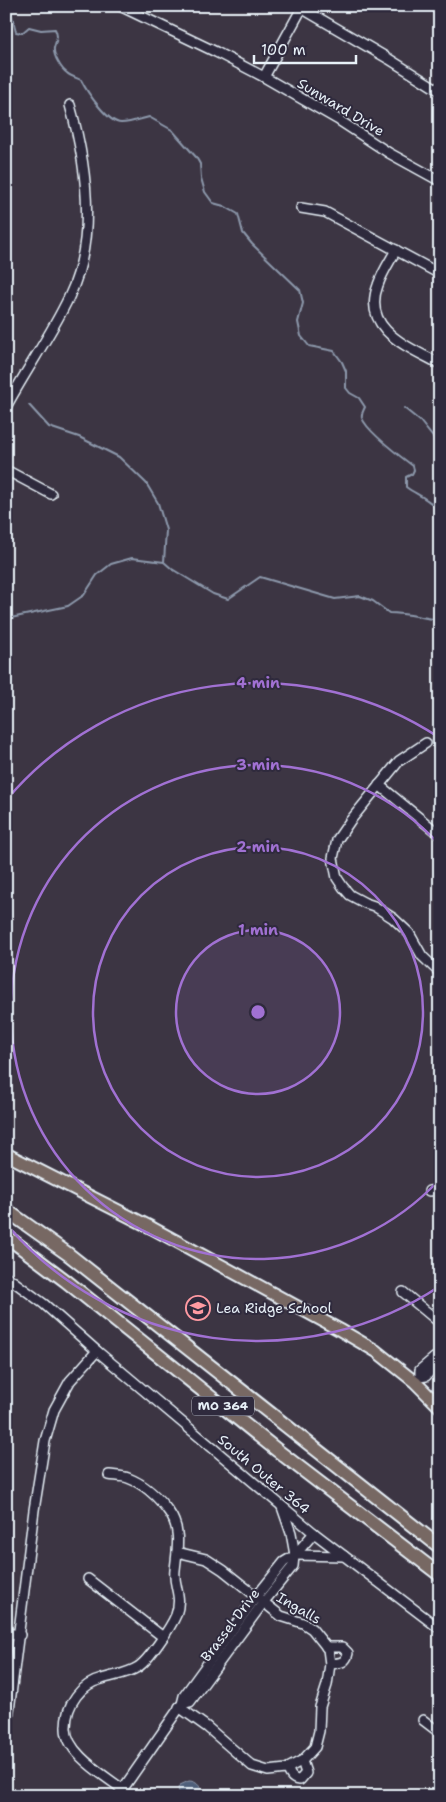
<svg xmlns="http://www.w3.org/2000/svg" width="446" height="1802" font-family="'Shantell Sans',sans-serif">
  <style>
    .water { fill: #505e7a; stroke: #8d99ac }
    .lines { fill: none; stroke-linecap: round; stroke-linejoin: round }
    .stream { stroke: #8d99ac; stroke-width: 2 }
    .minor-casing { stroke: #e8f1f8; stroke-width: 12 }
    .major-casing { stroke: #e8f1f8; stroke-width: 15 }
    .highway-casing { stroke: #e8f1f8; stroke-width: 16 }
    .minor { stroke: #2f2a3d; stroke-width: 9 }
    .major { stroke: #776864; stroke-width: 11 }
    .highway { stroke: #776864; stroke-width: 12 }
    .ring { fill: none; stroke: #a171d3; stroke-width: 2.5 }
    .labels { text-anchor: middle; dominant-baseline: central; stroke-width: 4; stroke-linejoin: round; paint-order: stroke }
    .shield { fill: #2f2a3d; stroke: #b0b5c0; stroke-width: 1 }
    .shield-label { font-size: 12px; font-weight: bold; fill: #e8f1f8 }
    .street-label { font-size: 14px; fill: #e8f1f8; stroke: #2f2a3d }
    .poi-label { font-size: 14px; fill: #e8f1f8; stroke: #2f2a3d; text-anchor: start }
    .centre { fill: #a171d3; stroke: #2f2a3d; stroke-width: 2.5 }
    .ring-label { font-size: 15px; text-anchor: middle; font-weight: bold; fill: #a171d3; stroke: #2f2a3d; stroke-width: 4; stroke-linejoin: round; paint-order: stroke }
  </style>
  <rect width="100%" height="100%" fill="#3c3543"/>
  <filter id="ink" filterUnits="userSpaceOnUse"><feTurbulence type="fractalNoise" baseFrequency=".02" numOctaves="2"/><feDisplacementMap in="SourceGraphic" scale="10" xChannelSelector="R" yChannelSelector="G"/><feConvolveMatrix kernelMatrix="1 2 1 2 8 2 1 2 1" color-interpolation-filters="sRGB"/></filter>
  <g filter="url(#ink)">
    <path class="water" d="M 189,1781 C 198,1781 201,1788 204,1796 L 180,1796 L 178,1788 L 180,1785 Z"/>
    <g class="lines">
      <g class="stream">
        <path d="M 6,7 L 12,16 L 16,32 L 22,33 L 29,27 L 41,30 L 55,29 C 59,37 56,40 54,48 C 53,55 61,69 67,73 C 70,76 77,78 81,80 C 87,92 108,123 121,123 C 130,123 141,119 149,117 L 172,130 L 196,157 L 200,164 L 201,178 L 205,192 L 213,203 L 224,206 L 238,214 L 243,233 L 252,244 L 300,290 L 303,303 L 298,322 L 301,336 L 309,346 L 334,351 L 342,362 L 346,371 L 346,388 L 350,393 L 359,398 L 365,407 C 363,411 361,414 362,418 C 367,431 401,457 413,466 L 414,470 L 412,474 L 406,477 L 406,487 C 415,494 426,497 434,506 L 439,506 L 440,508"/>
        <polyline points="29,405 49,427 79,437 119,457 146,483 158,503 166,530 164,562"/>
        <polyline points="404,408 420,421 440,446"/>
        <polyline points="440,514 440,527"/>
        <path d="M 6,619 L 68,606 L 84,595 L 97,575 L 111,564 L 132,558 L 164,562 L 172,569 L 213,594 L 228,599 L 260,577 L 335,599 L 360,596 L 373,601 L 389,613 C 407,613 422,618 440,620"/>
      </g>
      <defs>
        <g id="minor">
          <polyline points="120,6 216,52 264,77 337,119 389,153 440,181"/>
          <polyline points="298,6 389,59 440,91"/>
          <polyline points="264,77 303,6"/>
          <polyline points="301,208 325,212 440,274"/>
          <path d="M 396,250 C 390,261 382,273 378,285 C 361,330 409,347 440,364"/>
          <path d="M 6,407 C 26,370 51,335 69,297 C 97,239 87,166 70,105"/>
          <polyline points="6,470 51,494"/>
          <polyline points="426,743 399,761 350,821 337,840 333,858 337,878 343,887 350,895 365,903 374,906 393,918 409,933 422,956 440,973"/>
          <polyline points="379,785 440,835"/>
          <polyline points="429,1191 440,1190"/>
          <polyline points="6,1276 44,1304 97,1351 314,1533 440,1629"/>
          <polyline points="403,1292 440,1323"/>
          <polyline points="420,1377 420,1370 434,1358 440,1356"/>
          <polyline points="415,1382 420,1377 426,1376 436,1364 440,1356"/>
          <path d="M 109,1475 C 115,1476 123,1476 128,1478 C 144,1484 159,1498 169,1512 C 182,1530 177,1550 175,1570 C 173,1587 183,1595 176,1615 C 171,1627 148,1661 138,1667 C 127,1674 114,1675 102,1679 C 81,1684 66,1704 66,1727 C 65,1753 104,1775 122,1789"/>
          <polyline points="282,1507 291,1533 295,1555 344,1556"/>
          <polyline points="177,1552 206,1559 223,1570 281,1616 303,1623 312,1629 328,1649 330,1664 327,1685 320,1707 319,1731 315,1747 303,1760 286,1769 268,1771 252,1766 207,1727 179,1707"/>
          <polyline points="88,1579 163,1637"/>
          <polyline points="6,1633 20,1635"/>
          <path d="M 326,1647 L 342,1647 L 348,1653 C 346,1663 340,1663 330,1664"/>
          <polyline points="182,1704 190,1702 263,1603 293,1566 294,1556"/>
          <polyline points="423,1720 440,1733"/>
          <polyline points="6,1735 34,1510 45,1441 54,1410 70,1381 97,1351"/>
          <path d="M 288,1769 C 290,1776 293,1780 300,1780 L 306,1773 L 302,1761"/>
          <polyline points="118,1796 182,1704 184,1696 256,1597 284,1562 294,1556 314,1533"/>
        </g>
        <polyline id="major" points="6,1154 152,1228 340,1330 376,1351 415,1382 440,1407"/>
        <g id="highway">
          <polyline points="6,1210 68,1254 440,1547"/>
          <polyline points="6,1236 66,1281 278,1451 440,1575"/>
        </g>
      </defs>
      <use href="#minor" class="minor-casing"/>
      <use href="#major" class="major-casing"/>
      <use href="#highway" class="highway-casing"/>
      <use href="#minor" class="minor"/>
      <use href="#major" class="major"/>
      <use href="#highway" class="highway"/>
    </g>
  </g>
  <circle cx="258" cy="1012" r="82" fill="#a171d3" fill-opacity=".12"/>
  <g class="ring">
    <circle cx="258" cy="1012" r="82"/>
    <circle cx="258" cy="1012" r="165"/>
    <path d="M439 1180A247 247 0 1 1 439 844"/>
    <path d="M440 1286A329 329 0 0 1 8 1226M8 798A329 329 0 0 1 440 738"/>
  </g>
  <defs>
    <symbol id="school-ring" viewBox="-11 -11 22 22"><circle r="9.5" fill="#2f2a3d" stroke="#ff9aa2" stroke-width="1.5"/><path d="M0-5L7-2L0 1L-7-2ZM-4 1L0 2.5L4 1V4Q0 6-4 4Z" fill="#ff9aa2"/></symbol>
  </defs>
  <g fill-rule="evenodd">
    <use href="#school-ring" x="184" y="1294" width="28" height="28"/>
  </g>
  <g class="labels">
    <rect class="shield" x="192" y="1396.5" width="62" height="19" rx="4"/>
    <g class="shield-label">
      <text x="223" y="1406">MO 364</text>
    </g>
    <g class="street-label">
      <text transform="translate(341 107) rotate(31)">Sunward Drive</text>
      <text transform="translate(264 1474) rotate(40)">South Outer 364</text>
      <text transform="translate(299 1608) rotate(30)">Ingalls</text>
      <text transform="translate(230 1625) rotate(-53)">Brassel Drive</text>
    </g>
    <g class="poi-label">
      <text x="216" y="1308">Lea Ridge School</text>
    </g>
  </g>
  <circle cx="258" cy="1012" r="8" class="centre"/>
  <g class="ring-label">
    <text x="258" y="688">4 min</text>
    <text x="258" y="770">3 min</text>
    <text x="258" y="852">2 min</text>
    <text x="258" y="935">1 min</text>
  </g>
  <rect width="446" height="1802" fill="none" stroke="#2f2a3d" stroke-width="25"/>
  <rect x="12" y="12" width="421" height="1777" fill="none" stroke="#e8f1f8" stroke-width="2" filter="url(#ink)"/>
  <path d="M254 55v8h102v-8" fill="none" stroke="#e8f1f8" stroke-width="2.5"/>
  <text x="261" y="55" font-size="15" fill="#e8f1f8" stroke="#2f2a3d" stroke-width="4" paint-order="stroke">100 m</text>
</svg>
